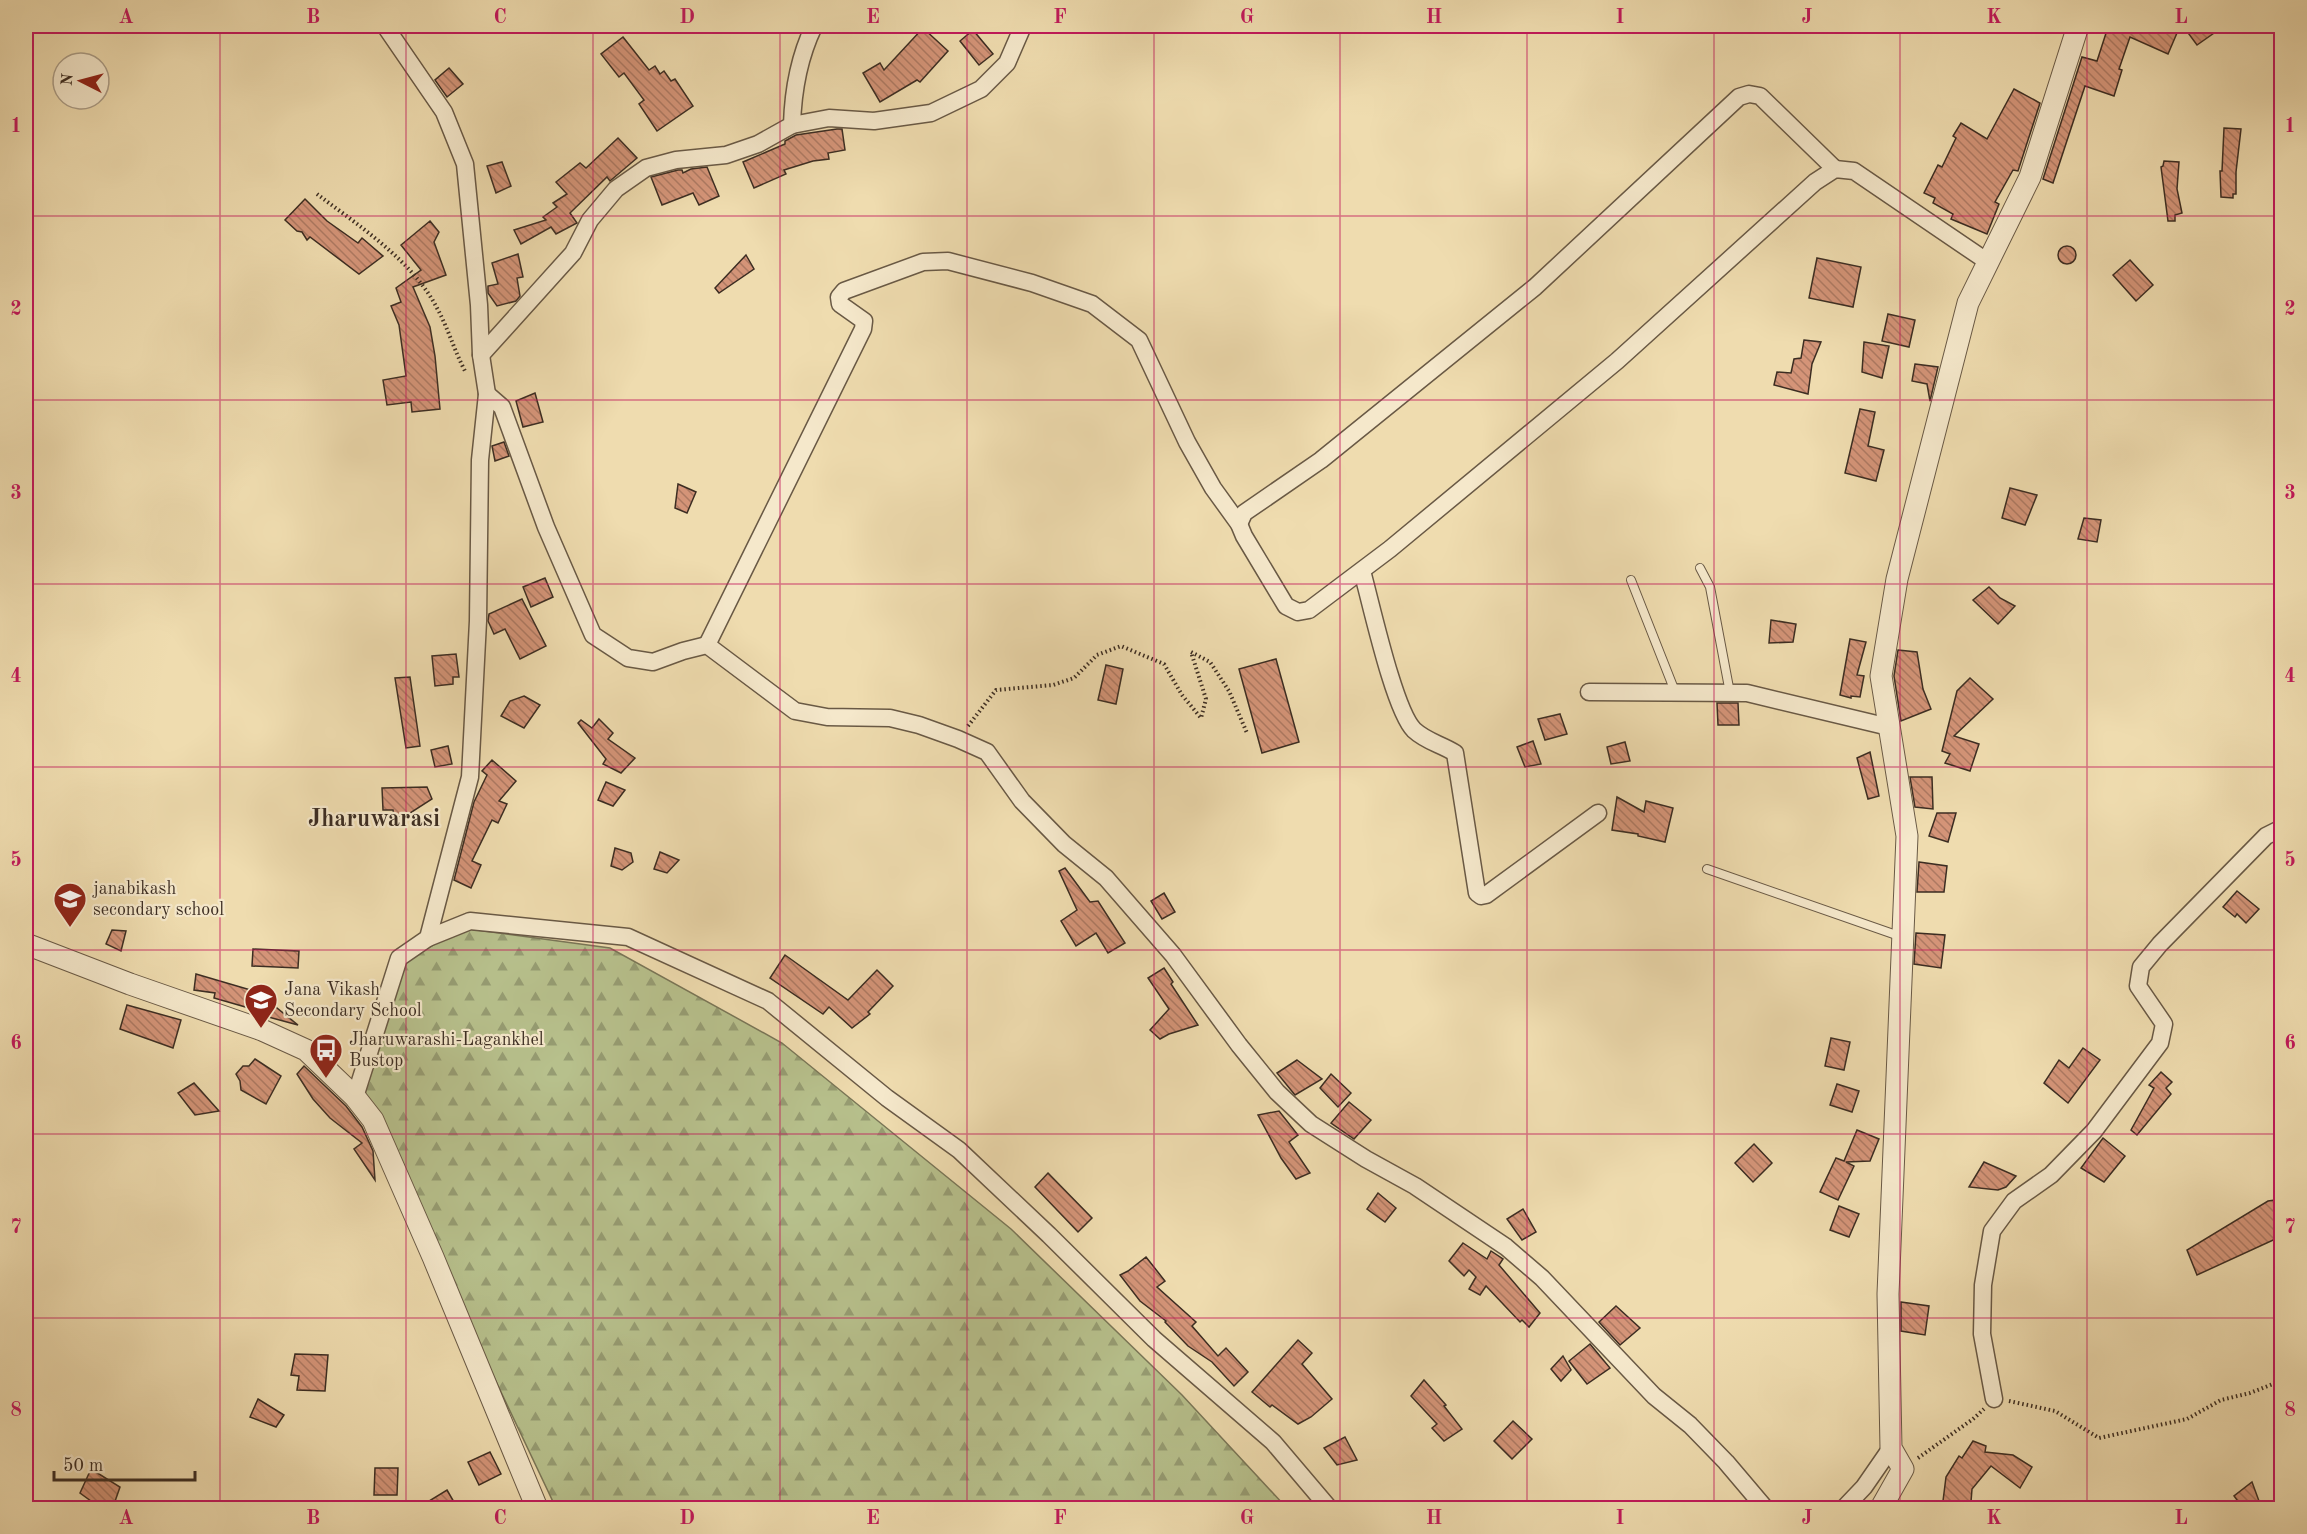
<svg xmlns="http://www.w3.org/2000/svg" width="2307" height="1534" font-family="'Old Standard TT',serif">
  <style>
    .forest { fill: url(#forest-firs); stroke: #7a7657; stroke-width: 1.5 }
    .building { fill: url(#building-back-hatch); stroke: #3c2d22; stroke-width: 1.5 }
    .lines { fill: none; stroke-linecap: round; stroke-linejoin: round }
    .service-casing { stroke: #695945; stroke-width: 10 }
    .minor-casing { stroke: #695945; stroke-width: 19 }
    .tertiary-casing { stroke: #695945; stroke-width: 23 }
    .path { stroke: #3c2d22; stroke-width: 4; stroke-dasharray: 1.5 3; stroke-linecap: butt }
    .service { stroke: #f5e8cb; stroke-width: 8 }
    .minor { stroke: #f5e8cb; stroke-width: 16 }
    .tertiary { stroke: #f5e8cb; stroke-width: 21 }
    .grid { fill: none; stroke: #c2185b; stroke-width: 1.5; stroke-opacity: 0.55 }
    .labels { text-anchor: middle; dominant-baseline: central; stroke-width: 4.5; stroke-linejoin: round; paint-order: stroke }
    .poi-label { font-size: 18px; fill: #3c2d22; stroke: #f5e8cb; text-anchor: start }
    .district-label { font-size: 24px; font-weight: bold; fill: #3c2d22; stroke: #f5e8cb }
    .neatline { fill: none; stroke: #c2185b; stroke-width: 2 }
    .grid-label { font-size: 20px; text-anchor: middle; font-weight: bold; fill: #c2185b }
  </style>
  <defs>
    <pattern id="forest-firs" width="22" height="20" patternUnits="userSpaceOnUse" patternTransform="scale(1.5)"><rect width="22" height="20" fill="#b7c08c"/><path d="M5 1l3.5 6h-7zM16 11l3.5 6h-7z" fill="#969c72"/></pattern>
    <pattern id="building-back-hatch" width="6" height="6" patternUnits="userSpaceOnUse" patternTransform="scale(1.5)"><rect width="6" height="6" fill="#d49478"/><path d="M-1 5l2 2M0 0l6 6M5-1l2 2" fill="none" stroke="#ad7962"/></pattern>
  </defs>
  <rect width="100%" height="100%" fill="#efdcaf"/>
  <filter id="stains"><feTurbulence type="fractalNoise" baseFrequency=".00333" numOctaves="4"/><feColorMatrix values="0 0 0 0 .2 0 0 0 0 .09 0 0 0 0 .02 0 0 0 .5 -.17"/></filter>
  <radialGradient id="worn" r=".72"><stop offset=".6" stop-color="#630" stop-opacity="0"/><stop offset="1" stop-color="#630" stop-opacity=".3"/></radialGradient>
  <polygon class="forest" points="454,927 610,948 782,1043 1011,1229 1182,1395 1284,1505 1290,1508 556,1508 356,1086 399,964"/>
  <g class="building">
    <polygon points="2104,26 2180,26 2168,54 2130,37 2119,69 2122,70 2114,96 2085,86 2053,183 2043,179 2082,57 2097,61 2108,27"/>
    <polygon points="2183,26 2224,26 2197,45"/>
    <polygon points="923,28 948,51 920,82 917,80 880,102 863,73 880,63 884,70"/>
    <polygon points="973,30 993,54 979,65 960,41"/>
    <polygon points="623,37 649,70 655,66 660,74 664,71 671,81 675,79 693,106 657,131 639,104 644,100 624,73 619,77 601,54"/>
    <polygon points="449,68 463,84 447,97 435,80"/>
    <polygon points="2014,89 2040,103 2018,171 2013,170 1995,202 1999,204 1987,234 1951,219 1953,214 1933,203 1935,198 1924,193 1938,165 1942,167 1956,138 1953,136 1961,123 1987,139"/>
    <polygon points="2224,128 2241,129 2236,172 2236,194 2233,194 2233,198 2221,197 2220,171 2222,171"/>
    <polygon points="837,129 842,129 845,150 828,153 829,159 813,161 784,170 786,174 754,188 743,162 785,144 785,141 796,135"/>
    <polygon points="618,138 637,158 610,181 607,177 570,213 577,223 556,234 551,227 521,244 514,230 546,220 543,217 557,207 553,203 567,194 556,182 580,163 586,168"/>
    <polygon points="2164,161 2179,162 2177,189 2182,213 2175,215 2175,221 2168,221 2161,167 2163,166"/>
    <polygon points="502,162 511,186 496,193 487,166"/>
    <polygon points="707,167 719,196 699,205 693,193 662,205 651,177 678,170 682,170 683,173 691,169"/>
    <polygon points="305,199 327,221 358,243 362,238 383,256 359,274 310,237 307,240 302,232 297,231 285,220"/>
    <polygon points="430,221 439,232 434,242 446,275 413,287 430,327 435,356 440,409 412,412 411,402 387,405 383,380 406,376 399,325 391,306 401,302 396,288 421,270 401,245"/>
    <circle cx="2067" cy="255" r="9"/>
    <polygon points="518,254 523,277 517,278 520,296 516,301 497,306 488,293 488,286 498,284 492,263"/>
    <polygon points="746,255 754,269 719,293 715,288"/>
    <polygon points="1817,258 1861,267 1853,307 1809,298"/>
    <polygon points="2130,260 2153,285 2136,301 2113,275"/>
    <polygon points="1888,314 1915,320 1909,347 1882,341"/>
    <polygon points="1804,340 1821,342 1812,364 1808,394 1774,385 1777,372 1791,373 1794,359 1801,358"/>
    <polygon points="1864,342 1889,346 1882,378 1862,372"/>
    <polygon points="1915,364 1938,367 1930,401 1927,384 1912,381"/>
    <polygon points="535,393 543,422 523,427 516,401"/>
    <polygon points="1860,409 1875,412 1868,446 1884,450 1876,481 1845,473"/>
    <polygon points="504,442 509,456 495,461 492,446"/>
    <polygon points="678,484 696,492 687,513 675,508"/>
    <polygon points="2010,488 2037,495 2025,525 2002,518"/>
    <polygon points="2084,518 2101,520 2097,542 2078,539"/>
    <polygon points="545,578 553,597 531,607 523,587"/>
    <polygon points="1989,587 2000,598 2015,606 1998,624 1973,600"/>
    <polygon points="522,599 546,646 520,659 505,629 494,634 488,621 489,614"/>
    <polygon points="1771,620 1796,624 1793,642 1769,643"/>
    <polygon points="1850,639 1866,642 1857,675 1864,676 1860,697 1851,696 1851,698 1840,695"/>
    <polygon points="1898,650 1917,652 1923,689 1931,709 1901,721 1894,676"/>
    <polygon points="456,654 459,677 453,677 453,684 435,686 432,656"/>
    <polygon points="1276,659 1299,742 1262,753 1239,669"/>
    <polygon points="1106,665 1123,669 1116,704 1098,700"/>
    <polygon points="410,677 420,746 406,748 395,678"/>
    <polygon points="1970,678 1993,699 1954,736 1979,744 1970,771 1945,763 1950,754 1942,751 1957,691"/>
    <polygon points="524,696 540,705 524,728 501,716 510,701"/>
    <polygon points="1717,703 1738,703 1739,725 1718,725"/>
    <polygon points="1560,714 1567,734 1545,740 1538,719"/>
    <polygon points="599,719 613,733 608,739 635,758 621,773 603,764 606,759 578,723 581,720 592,728"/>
    <polygon points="1533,741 1541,764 1525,767 1517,747"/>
    <polygon points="1625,742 1630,761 1611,764 1607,747"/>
    <polygon points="448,746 452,764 435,767 431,750"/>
    <polygon points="1870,752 1879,796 1868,799 1857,758"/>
    <polygon points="492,760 516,781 499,801 507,804 498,823 492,820 472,861 481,865 471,888 454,880 474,802 487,775 482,771"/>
    <polygon points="1910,777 1932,777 1933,809 1915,807"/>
    <polygon points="606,782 625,790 613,806 598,800"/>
    <polygon points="427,787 432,799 404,817 394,815 393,810 383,810 382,788"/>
    <polygon points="1617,797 1644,812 1646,801 1673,808 1665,842 1638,836 1638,834 1612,830"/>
    <polygon points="1937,813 1956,813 1948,842 1929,836"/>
    <polygon points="615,848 631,853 633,862 622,870 611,866"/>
    <polygon points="660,852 679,860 667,873 654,869"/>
    <polygon points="1919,862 1947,866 1944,892 1917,892"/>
    <polygon points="1065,868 1090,902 1098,901 1125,943 1108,953 1096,933 1076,946 1061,921 1077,910 1059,871"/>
    <polygon points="2237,891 2259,909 2246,923 2237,914 2235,917 2223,907"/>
    <polygon points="1164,893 1175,912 1162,919 1151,901"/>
    <polygon points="112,930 126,931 121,951 106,944"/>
    <polygon points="1916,933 1945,935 1941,968 1914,964"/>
    <polygon points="253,949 299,951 298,968 252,966"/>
    <polygon points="785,955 848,1000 877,970 893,986 868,1012 870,1014 852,1028 829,1007 823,1014 770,978"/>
    <polygon points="1164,968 1173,982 1171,984 1198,1025 1169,1034 1160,1039 1150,1030 1169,1009 1148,978"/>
    <polygon points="196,974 254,991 249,1008 214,998 215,993 194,990"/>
    <polygon points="255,997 267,1000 298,1025 250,1012"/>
    <polygon points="127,1005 181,1020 173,1048 120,1029"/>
    <polygon points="1831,1038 1850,1042 1844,1070 1825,1066"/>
    <polygon points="2083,1048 2100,1060 2068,1103 2044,1083 2059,1060 2069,1068"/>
    <polygon points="255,1059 281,1076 266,1104 241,1090 240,1081 236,1074 243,1066 249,1066"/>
    <polygon points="1297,1060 1322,1079 1295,1095 1277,1073"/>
    <polygon points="304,1066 346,1106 362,1127 373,1151 375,1180 354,1149 362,1143 330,1118 313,1099 297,1074"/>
    <polygon points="2161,1072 2172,1082 2166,1088 2171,1094 2137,1135 2131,1130 2154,1088 2149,1085"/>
    <polygon points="1331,1074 1351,1093 1338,1107 1320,1088"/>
    <polygon points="194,1083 219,1111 195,1115 178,1093"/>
    <polygon points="1837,1084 1859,1091 1852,1112 1830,1105"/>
    <polygon points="1349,1102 1371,1120 1354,1139 1331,1123"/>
    <polygon points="1279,1111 1298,1135 1289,1142 1310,1173 1296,1179 1281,1158 1258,1115"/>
    <polygon points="1857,1130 1879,1139 1870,1161 1846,1162 1854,1166 1838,1200 1820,1192 1836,1158 1844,1161"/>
    <polygon points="2103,1138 2125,1156 2104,1182 2081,1168"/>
    <polygon points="1754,1144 1772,1163 1753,1182 1735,1163"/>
    <polygon points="1984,1162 2016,1176 2006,1187 1998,1190 1969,1187"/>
    <polygon points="1048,1173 1092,1218 1078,1232 1035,1187"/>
    <polygon points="1378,1193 1396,1208 1385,1222 1367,1209"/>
    <polygon points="2282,1199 2282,1236 2197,1275 2187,1250 2268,1201"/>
    <polygon points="1839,1206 1859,1214 1849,1237 1830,1230"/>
    <polygon points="1523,1209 1536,1232 1522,1240 1507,1219"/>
    <polygon points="1463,1243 1487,1259 1491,1251 1503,1259 1499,1265 1540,1313 1529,1327 1522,1320 1520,1322 1486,1286 1480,1295 1469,1289 1476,1277 1469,1270 1464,1276 1449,1261"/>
    <polygon points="1146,1257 1165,1281 1157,1287 1196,1322 1192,1326 1218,1356 1226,1348 1248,1372 1234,1386 1212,1362 1188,1346 1165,1322 1166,1321 1140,1301 1120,1275 1128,1271"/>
    <polygon points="1901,1302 1929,1306 1925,1335 1901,1331"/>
    <polygon points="1616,1306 1640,1328 1620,1345 1599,1322"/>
    <polygon points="1298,1340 1312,1353 1302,1364 1332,1399 1311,1417 1298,1424 1272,1405 1270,1407 1252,1392"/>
    <polygon points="1590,1344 1610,1368 1587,1384 1569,1361"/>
    <polygon points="295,1354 328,1355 325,1391 297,1390 299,1376 291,1375"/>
    <polygon points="1563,1356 1571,1370 1561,1381 1551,1369"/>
    <polygon points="1424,1380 1446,1405 1444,1406 1462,1429 1444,1441 1432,1428 1437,1424 1411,1396"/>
    <polygon points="258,1399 284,1415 276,1427 250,1417"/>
    <polygon points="1513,1421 1532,1439 1512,1459 1494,1441"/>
    <polygon points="1345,1437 1357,1460 1337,1465 1324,1448"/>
    <polygon points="1973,1441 1986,1446 1985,1452 2013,1455 2032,1467 2020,1488 1991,1466 1972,1489 1971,1502 1965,1502 1963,1509 1942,1509 1946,1477 1959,1456 1962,1458"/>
    <polygon points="490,1452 501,1474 479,1485 468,1462"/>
    <polygon points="375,1468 398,1468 397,1495 374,1495"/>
    <polygon points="91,1469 120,1487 113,1507 102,1509 80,1493"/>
    <polygon points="2252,1482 2259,1501 2243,1508 2234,1496"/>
    <polygon points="447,1490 458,1509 416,1509"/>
  </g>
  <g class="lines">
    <defs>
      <g id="service">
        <polyline points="1298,26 1300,26"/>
        <polyline points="1700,568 1710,587 1730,693"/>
        <polyline points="1631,580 1676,694"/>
        <polyline points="1707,869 1902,937"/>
      </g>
      <g id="minor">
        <polyline points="792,125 829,118 874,121 931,113 981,89 1007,63 1023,26"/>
        <path d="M 481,355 L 573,253 L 590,220 L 616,189 L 646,168 L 676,160 L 726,155 L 758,144 L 792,125 C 793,90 799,57 814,26"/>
        <polyline points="487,394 502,407 546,527 593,635 628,658 653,662 683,651 707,645 795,711 827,717 890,718 919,725 958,739 987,752 1022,801 1064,844 1106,878 1173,955 1239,1045 1277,1092 1311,1124 1366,1159 1415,1186 1506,1247 1542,1278 1654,1396 1690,1425 1726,1462 1765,1508"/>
        <polyline points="1239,524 1244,513 1321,460 1535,287 1739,97 1749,94 1760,96 1835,169"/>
        <path d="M 1362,571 C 1371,603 1394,710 1414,730 C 1427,742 1441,744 1455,753 L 1477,893 L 1481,896 L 1486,895 L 1598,813"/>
        <polyline points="707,645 863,329 864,321 840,304 839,297 844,291 923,262 948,261 1032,283 1092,304 1139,340 1187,442 1213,488 1239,524 1244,536 1286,606 1298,612 1309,610 1390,549 1617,361 1815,182 1835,169 1854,171 1988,262"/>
        <polyline points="1589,692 1747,693 1889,727"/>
        <polyline points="428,938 470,921 628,937 768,1001 887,1098 959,1150 1049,1235 1154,1339 1273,1442 1329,1508"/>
        <polyline points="355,1097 399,958 428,938 470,777 478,621 480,460 487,394 481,355 479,305 465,164 444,112 385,26"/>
        <polyline points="1994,1399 1982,1334 1983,1285 1992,1231 2014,1201 2051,1175 2094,1131 2160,1043 2164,1024 2138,986 2141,967 2160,944 2266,836 2282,828"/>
        <polyline points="1844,1508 1864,1487 1891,1448"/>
      </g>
      <g id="tertiary">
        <polyline points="26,944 130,984 262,1030 306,1050 355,1097 373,1120 433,1257 537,1508"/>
        <polyline points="1881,1508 1903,1469 1891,1448 1888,1294 1907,836 1881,676 1897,579 1968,303 2030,177 2078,26"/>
      </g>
    </defs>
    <use href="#service" class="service-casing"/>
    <use href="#minor" class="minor-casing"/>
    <use href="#tertiary" class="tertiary-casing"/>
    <g class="path">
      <path d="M 317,194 C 359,226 412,260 437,308 C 448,328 454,350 465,371"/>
      <polyline points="968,726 996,690 1053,685 1074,678 1097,655 1121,646 1164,664 1182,695 1201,718 1206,699 1191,652 1210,662 1229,691 1247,733"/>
      <polyline points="2009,1401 2055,1411 2099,1438 2187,1419 2221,1400 2250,1393 2273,1384 2282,1377"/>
      <polyline points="1918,1458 1973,1419 1984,1409"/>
    </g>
    <use href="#service" class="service"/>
    <use href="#minor" class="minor"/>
    <use href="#tertiary" class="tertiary"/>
  </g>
  <path class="grid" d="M 220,26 L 220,1508M 406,26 L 406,1508M 593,26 L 593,1508M 780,26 L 780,1508M 967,26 L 967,1508M 1154,26 L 1154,1508M 1340,26 L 1340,1508M 1527,26 L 1527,1508M 1714,26 L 1714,1508M 1900,26 L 1900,1508M 2087,26 L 2087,1508M 26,216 L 2282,216M 26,400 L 2282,400M 26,584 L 2282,584M 26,767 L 2282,767M 26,950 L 2282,950M 26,1134 L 2282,1134M 26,1318 L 2282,1318"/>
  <defs>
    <symbol id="school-pin" viewBox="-11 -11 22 30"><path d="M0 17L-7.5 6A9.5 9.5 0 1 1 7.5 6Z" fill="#8f2418" stroke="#f5e8cb"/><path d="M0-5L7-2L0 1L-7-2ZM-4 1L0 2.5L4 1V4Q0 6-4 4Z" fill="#fff"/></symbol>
    <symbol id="bus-pin" viewBox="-11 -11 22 30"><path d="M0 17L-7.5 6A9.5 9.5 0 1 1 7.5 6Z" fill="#8f2418" stroke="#f5e8cb"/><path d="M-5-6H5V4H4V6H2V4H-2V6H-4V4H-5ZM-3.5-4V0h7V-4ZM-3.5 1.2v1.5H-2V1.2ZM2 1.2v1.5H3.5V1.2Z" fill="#fff"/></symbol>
  </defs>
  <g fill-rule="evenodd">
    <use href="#school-pin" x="51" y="880" width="38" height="52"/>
    <use href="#school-pin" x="242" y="981" width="38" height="52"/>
    <use href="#bus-pin" x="307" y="1031" width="38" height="52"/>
  </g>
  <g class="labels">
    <g class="poi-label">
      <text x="93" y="889">janabikash<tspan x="93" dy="21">secondary school</tspan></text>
      <text x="284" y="990">Jana Vikash<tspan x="284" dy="21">Secondary School</tspan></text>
      <text x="349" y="1040">Jharuwarashi-Lagankhel<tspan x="349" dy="21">Bustop</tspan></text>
    </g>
    <g class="district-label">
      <text x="374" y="820">Jharuwarasi</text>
    </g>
  </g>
  <rect width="2307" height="1534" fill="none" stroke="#efdcaf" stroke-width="66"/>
  <g transform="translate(81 81) rotate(276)"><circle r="28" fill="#f5e8cb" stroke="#ab9d87" stroke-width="1.5"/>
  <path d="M0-4.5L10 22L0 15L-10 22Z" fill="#8f2418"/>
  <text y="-9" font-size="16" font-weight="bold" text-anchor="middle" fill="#3c2d22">N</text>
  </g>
  <path d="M54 1471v9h141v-9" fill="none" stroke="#3c2d22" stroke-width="3"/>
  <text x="63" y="1471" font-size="18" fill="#3c2d22" stroke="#f5e8cb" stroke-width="4.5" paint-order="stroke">50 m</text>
  <rect x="33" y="33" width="2241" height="1468" class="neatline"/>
  <g class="grid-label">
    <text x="126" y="23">A</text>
    <text x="313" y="23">B</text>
    <text x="500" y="23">C</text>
    <text x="687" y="23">D</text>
    <text x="873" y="23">E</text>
    <text x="1060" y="23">F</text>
    <text x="1247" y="23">G</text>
    <text x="1434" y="23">H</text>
    <text x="1620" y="23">I</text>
    <text x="1807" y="23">J</text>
    <text x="1994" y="23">K</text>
    <text x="2181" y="23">L</text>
    <text x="16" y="132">1</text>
    <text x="2290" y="132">1</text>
    <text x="16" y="315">2</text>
    <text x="2290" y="315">2</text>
    <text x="16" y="499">3</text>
    <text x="2290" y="499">3</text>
    <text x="16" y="682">4</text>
    <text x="2290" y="682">4</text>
    <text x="16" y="866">5</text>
    <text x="2290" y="866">5</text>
    <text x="16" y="1049">6</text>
    <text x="2290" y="1049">6</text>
    <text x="16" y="1233">7</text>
    <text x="2290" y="1233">7</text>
    <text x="16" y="1416">8</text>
    <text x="2290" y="1416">8</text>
    <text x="126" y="1524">A</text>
    <text x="313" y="1524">B</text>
    <text x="500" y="1524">C</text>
    <text x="687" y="1524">D</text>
    <text x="873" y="1524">E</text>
    <text x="1060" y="1524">F</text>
    <text x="1247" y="1524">G</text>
    <text x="1434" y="1524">H</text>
    <text x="1620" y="1524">I</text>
    <text x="1807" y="1524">J</text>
    <text x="1994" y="1524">K</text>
    <text x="2181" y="1524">L</text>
  </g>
  <rect width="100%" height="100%" filter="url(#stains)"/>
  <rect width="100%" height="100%" fill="url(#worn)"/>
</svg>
